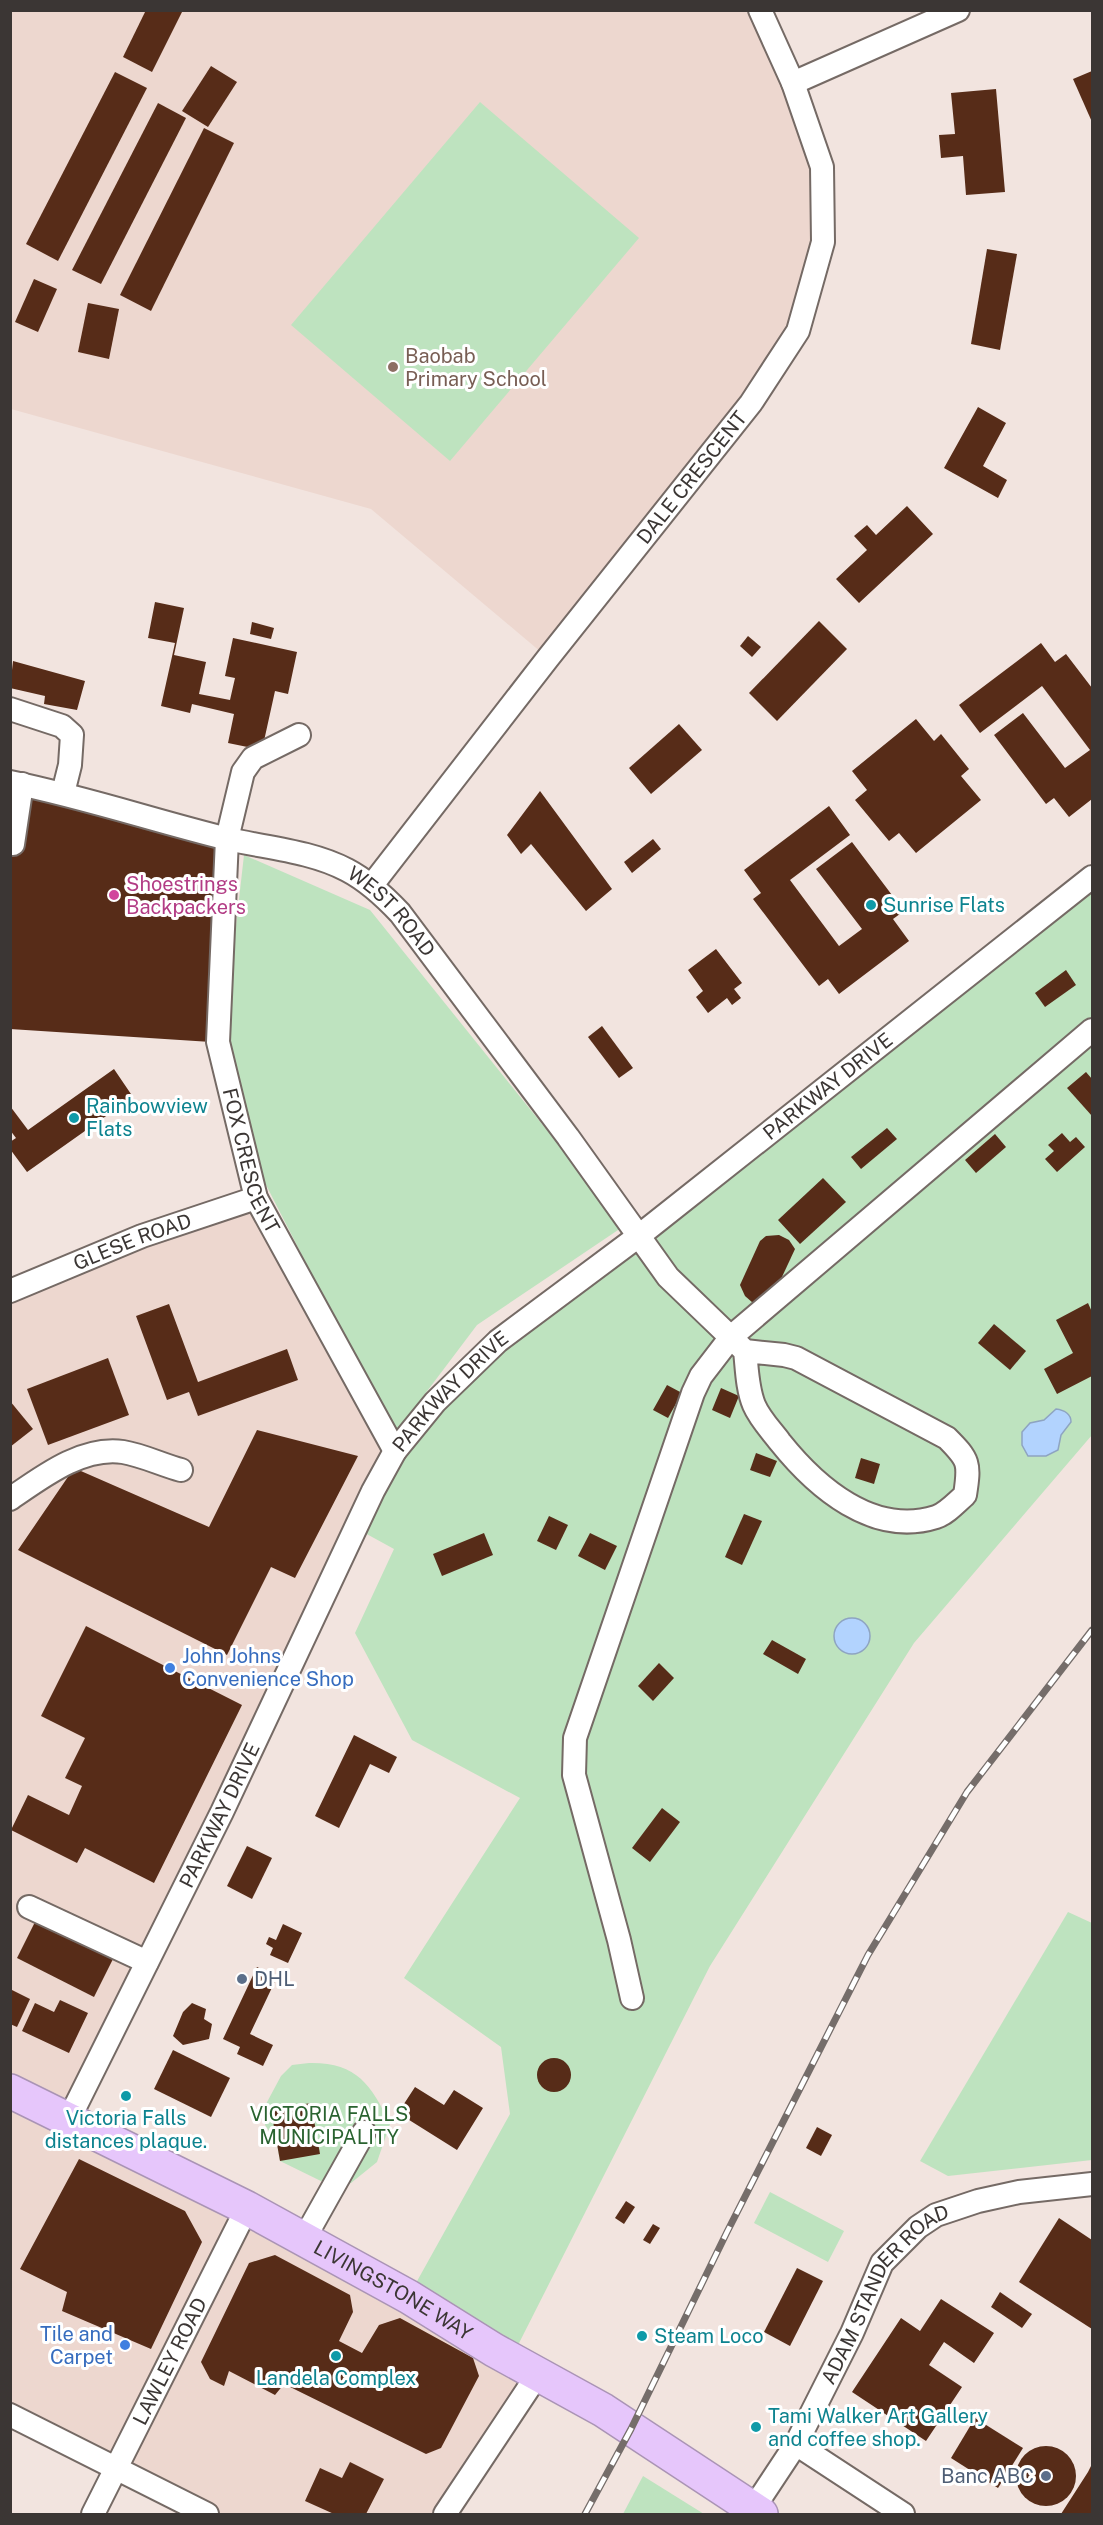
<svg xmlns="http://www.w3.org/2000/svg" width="1103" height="2525" font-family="'Public Sans',sans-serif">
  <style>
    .built { fill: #edd7cf }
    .green { fill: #bee3bf }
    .water { fill: #b2d3fe; stroke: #8ea4c1; stroke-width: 1.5 }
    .building { fill: #572c18 }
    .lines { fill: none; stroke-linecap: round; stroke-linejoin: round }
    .minor-casing { stroke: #756a65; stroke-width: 26 }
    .highway-casing { stroke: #aa94b5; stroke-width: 36 }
    .minor { stroke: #fff; stroke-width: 22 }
    .highway { stroke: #e6c6fb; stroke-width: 33 }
    .rail-casing { stroke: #756d6a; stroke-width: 7 }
    .rail { stroke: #fff; stroke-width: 4.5; stroke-dasharray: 14; stroke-linecap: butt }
    .education-dot { fill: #8d6e63; stroke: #fff; stroke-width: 2 }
    .hotel-dot { fill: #d1479c; stroke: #fff; stroke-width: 2 }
    .culture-dot { fill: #0f9aa8; stroke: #fff; stroke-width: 2 }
    .shop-dot { fill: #3f7fe0; stroke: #fff; stroke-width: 2 }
    .service-dot { fill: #5c6f8a; stroke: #fff; stroke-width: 2 }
    .labels { text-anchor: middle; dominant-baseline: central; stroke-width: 6; stroke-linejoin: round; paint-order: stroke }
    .education-label { font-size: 20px; fill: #785e54; stroke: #fff; text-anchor: start }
    .street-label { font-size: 20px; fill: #3b3634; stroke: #fff }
    .hotel-label { font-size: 20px; fill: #b23c85; stroke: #fff; text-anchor: start }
    .culture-label { font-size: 20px; fill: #0d838f; stroke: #fff; text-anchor: start }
    .shop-label { font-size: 20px; fill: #366cbe; stroke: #fff; text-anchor: start }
    .service-label { font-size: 20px; fill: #4e5e75; stroke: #fff; text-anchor: start }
    .park-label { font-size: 20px; fill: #2a6330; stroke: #fff }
  </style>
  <rect width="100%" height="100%" fill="#f2e4df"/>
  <g class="built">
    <polygon points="10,11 760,11 822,167 823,242 798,331 548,658 371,509 11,409"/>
    <polygon points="256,1198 395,1451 69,2118 538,2374 445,2514 207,2514 11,2415 10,1291"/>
  </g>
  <g class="green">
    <polygon points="480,102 639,238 450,461 291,325"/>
    <polygon points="244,855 370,910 624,1226 477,1325 394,1435 263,1179 225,1023"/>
    <polygon points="1092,883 1092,1435 914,1643 710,1966 515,2351 411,2292 510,2114 501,2047 404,1978 520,1798 412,1740 355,1633 394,1549 363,1532 400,1447 511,1334"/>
    <polygon points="1068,1912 1092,1923 1092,2160 948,2176 920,2161"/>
    <path d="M 309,2063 C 356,2062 371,2084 390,2124 L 377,2162 L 351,2183 L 342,2186 L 325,2183 L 280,2161 L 277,2143 L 265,2125 L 266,2104 L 281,2076 L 292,2065 Z"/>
    <polygon points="770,2192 844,2231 828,2262 754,2223"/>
    <polygon points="643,2476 704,2514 623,2514"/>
  </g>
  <g class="water">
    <path d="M 1056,1409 C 1064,1410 1071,1414 1071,1422 L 1061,1435 L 1058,1450 L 1046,1456 L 1028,1456 L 1022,1445 L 1022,1432 L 1030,1423 L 1044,1420 Z"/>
    <circle cx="852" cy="1636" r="18"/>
  </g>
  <g class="building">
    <polygon points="146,10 183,10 152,72 123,57"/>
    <polygon points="211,66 237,82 208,127 182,111"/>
    <polygon points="1092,71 1092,122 1073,79"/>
    <polygon points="115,72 147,88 58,261 26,244"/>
    <polygon points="996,89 1005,192 966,195 963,156 941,158 939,135 955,134 951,93"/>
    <polygon points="158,103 186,118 101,284 72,270"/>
    <polygon points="204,128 234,143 151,311 120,295"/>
    <polygon points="987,249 1017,254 1000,350 971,344"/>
    <polygon points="34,279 57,289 38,332 15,322"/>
    <polygon points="88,303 119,309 109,359 78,352"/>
    <polygon points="978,407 1006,423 983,466 1007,480 998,498 944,468"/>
    <polygon points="907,506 933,534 859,603 836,579 867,550 854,536 867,525 876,535"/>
    <polygon points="155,602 184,608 174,655 206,662 199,694 230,700 235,678 225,676 233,638 297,652 288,694 275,691 262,750 228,743 234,714 192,704 190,713 161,706 175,643 148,638"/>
    <polygon points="819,621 847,649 777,721 749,693"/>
    <polygon points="252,622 274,628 271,639 250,634"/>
    <polygon points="748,636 761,647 752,657 740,646"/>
    <polygon points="1041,643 1055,662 1066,654 1092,688 1092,799 1069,817 1054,798 1046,804 994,735 1023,713 1065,768 1090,750 1042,686 980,733 959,705"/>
    <polygon points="13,661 85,681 77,710 44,704 45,696 10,688"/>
    <polygon points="916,719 934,741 941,734 969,769 961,776 981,800 916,853 899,833 889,841 855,800 867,790 852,771"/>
    <polygon points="679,724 702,750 651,794 629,768"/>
    <polygon points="10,791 219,839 211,1042 10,1029"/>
    <polygon points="540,791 612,889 586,911 531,844 521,854 507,835"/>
    <polygon points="829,806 850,835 790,880 839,946 862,929 816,869 852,842 904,911 893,919 909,941 839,994 828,979 819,986 753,899 761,893 744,870"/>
    <polygon points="653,839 661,849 632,873 624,862"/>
    <polygon points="716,949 742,983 734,989 741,998 732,1005 727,998 708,1013 696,997 703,991 688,970"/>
    <polygon points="1066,970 1076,985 1045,1007 1035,993"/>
    <polygon points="602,1026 633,1068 619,1078 588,1037"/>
    <polygon points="114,1069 133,1097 27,1172 10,1149 10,1142 16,1138 10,1130 10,1106 28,1130"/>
    <polygon points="1086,1072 1092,1079 1092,1116 1067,1088"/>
    <polygon points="887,1128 897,1139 861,1169 851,1157"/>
    <polygon points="1062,1133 1070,1142 1076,1137 1085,1147 1057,1172 1045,1159 1054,1151 1048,1145"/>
    <polygon points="995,1134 1006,1147 976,1173 965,1160"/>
    <polygon points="823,1178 846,1202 800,1244 778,1220"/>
    <polygon points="779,1235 789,1240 795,1249 775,1292 766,1299 753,1303 745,1296 740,1285 760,1241 766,1236"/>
    <polygon points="1088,1303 1092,1312 1092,1376 1057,1394 1044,1369 1073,1353 1056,1320"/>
    <polygon points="169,1304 198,1382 287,1349 298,1380 198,1416 189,1392 167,1400 136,1316"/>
    <polygon points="994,1324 1026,1351 1010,1370 978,1343"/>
    <polygon points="108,1358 129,1415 48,1445 27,1389"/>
    <polygon points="667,1385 682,1393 668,1418 653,1410"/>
    <polygon points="721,1388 739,1396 730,1418 712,1410"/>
    <polygon points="10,1401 33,1429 10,1447"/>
    <polygon points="257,1430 358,1456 295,1578 271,1567 227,1655 18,1550 74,1468 209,1527"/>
    <polygon points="756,1453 777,1461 770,1477 750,1470"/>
    <polygon points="861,1458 880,1464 874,1484 855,1478"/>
    <polygon points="744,1514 762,1521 742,1565 725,1557"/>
    <polygon points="549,1516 568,1525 556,1550 537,1541"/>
    <polygon points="484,1533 493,1555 442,1576 433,1554"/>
    <polygon points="590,1533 617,1546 605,1570 578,1556"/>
    <polygon points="86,1626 242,1705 154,1883 85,1848 77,1863 11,1830 28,1795 69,1815 82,1786 65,1778 85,1738 41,1716"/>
    <polygon points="772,1640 806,1659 798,1674 763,1654"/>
    <polygon points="659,1663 674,1678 653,1701 638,1686"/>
    <polygon points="354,1735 397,1757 389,1773 370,1764 339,1828 315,1816"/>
    <polygon points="662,1808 680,1822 650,1862 632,1848"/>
    <polygon points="247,1846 272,1858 252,1899 227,1886"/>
    <polygon points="36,1920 113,1959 94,1997 17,1958"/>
    <polygon points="283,1924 302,1933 288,1963 270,1955 273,1948 266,1944 269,1937 276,1940"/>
    <polygon points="257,1967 277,1977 250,2034 273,2045 263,2066 237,2054 240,2047 223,2039"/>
    <polygon points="10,1989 30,1999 17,2027 10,2024"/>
    <polygon points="60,2000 88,2013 69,2053 22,2031 35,2003 54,2012"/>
    <polygon points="192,2003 206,2009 204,2019 212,2024 209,2039 183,2045 173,2036 183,2012"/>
    <polygon points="173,2050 230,2078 211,2117 154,2089"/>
    <circle cx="554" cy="2075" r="17"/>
    <polygon points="415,2087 444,2105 454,2090 483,2108 457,2150 398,2113"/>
    <polygon points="311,2103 320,2154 280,2161 271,2110"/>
    <polygon points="817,2127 832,2135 821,2156 806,2148"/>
    <polygon points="79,2159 185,2211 202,2242 151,2349 62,2311 67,2292 20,2269"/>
    <polygon points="626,2201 635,2207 624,2224 615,2218"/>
    <polygon points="1059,2218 1092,2240 1092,2329 1019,2282"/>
    <polygon points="653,2224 660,2228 650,2244 643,2240"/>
    <polygon points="275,2255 350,2295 353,2312 339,2341 362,2353 379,2325 400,2318 473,2358 479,2376 441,2448 426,2454 284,2384 275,2395 229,2371 224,2386 210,2379 201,2362 249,2263"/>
    <polygon points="797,2268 823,2281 790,2346 764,2332"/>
    <polygon points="1000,2292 1032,2314 1022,2328 991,2307"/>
    <polygon points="941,2299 994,2333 974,2363 944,2342 929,2365 962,2387 926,2441 852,2392 901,2318 920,2331"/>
    <polygon points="975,2418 1023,2448 998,2488 951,2458"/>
    <circle cx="1046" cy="2476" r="30"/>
    <polygon points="350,2462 384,2479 366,2514 334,2514 305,2501 320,2468 342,2478"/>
    <polygon points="1092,2464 1092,2514 1061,2514 1088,2472"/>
  </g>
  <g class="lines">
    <defs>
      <g id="minor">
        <polyline points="793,83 958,10"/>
        <polyline points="10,709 62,726 72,735 70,765 63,793"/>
        <path id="s1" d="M 299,735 L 253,758 L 243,772 L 227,839 L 218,1042 L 256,1198 L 395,1451"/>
        <path id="s2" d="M 10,782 C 84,797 155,821 228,839 C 267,848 311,851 347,870 C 368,881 384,896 400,913 L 568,1137 L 668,1277 L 745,1351 L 784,1355 L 796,1358 L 947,1438 C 969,1460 970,1463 965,1495 C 957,1502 946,1514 936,1517 C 873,1537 816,1487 780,1442 C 771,1430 760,1419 754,1405 C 747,1388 747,1368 745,1351"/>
        <polyline points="13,844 22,784"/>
        <path id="s3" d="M 372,885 L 548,658 L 751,403 L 798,331 L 823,242 L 822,167 L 793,83 L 760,10"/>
        <path id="s4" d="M 10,1291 L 142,1236 L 256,1198"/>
        <path d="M 10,1499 C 42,1477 82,1446 123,1452 C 142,1455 162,1465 181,1470"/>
        <polyline points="29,1907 147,1962"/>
        <polyline points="632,1998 619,1940 574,1775 575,1738 693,1393 701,1376 731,1337 1092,1030"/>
        <path id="s5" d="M 69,2119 L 222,1812 L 373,1491 L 395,1451 L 435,1402 L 498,1341 L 640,1235 L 1092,877"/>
        <polyline points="304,2239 364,2132"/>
        <polyline points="10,2415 207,2514"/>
        <polyline points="796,2444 903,2514"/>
        <path id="s6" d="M 753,2509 L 796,2444 L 852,2333 L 882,2263 L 918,2227 L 936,2215 L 978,2201 L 1019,2192 L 1092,2184"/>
        <path id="s7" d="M 93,2514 L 247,2208"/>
        <polyline points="445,2514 538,2374"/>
      </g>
      <g id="highway">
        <path id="s8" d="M 10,2091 L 247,2208 L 409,2297 L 494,2350 L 603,2410 L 761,2514"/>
      </g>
    </defs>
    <use href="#minor" class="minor-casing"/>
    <use href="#highway" class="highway-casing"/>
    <use href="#minor" class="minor"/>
    <use href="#highway" class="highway"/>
    <defs>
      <polyline id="rail" points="585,2514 631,2429 727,2232 868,1955 967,1792 1092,1630"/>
    </defs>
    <use href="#rail" class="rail-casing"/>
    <use href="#rail" class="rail"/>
  </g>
  <circle class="education-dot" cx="393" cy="367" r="6"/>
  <circle class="hotel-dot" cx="114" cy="895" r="6"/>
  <g class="culture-dot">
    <circle cx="871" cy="905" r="6"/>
    <circle cx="74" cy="1118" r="6"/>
    <circle cx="126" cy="2096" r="6"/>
    <circle cx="642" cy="2336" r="6"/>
    <circle cx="336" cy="2356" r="6"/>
    <circle cx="756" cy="2427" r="6"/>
  </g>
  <g class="shop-dot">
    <circle cx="170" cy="1668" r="6"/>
    <circle cx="125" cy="2345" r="6"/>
  </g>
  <g class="service-dot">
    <circle cx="242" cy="1979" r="6"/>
    <circle cx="1046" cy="2476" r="6"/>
  </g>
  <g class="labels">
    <g class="education-label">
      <text x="405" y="356">Baobab<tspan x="405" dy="23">Primary School</tspan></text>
    </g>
    <g class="street-label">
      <text stroke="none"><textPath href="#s3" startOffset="518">DALE CRESCENT</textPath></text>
      <text stroke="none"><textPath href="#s2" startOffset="410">WEST ROAD</textPath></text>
      <text stroke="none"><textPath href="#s5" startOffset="1311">PARKWAY DRIVE</textPath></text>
      <text stroke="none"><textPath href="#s1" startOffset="464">FOX CRESCENT</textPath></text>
      <text stroke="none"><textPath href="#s4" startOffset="132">GLESE ROAD</textPath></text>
      <text stroke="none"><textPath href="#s5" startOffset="825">PARKWAY DRIVE</textPath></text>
      <text stroke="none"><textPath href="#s5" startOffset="339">PARKWAY DRIVE</textPath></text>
      <text stroke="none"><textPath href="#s8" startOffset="432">LIVINGSTONE WAY</textPath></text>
      <text stroke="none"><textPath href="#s6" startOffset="255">ADAM STANDER ROAD</textPath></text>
      <text stroke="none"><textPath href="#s7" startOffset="171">LAWLEY ROAD</textPath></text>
    </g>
    <g class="hotel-label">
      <text x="126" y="884">Shoestrings<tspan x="126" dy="23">Backpackers</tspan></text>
    </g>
    <g class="culture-label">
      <text x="883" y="905">Sunrise Flats</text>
      <text x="86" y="1106">Rainbowview<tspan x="86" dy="23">Flats</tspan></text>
      <text x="126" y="2118" text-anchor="middle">Victoria Falls<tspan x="126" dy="23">distances plaque.</tspan></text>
      <text x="654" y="2336">Steam Loco</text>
      <text x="336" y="2378" text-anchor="middle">Landela Complex</text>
      <text x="768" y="2416">Tami Walker Art Gallery<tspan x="768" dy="23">and coffee shop.</tspan></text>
    </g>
    <g class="shop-label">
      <text x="182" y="1656">John Johns<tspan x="182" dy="23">Convenience Shop</tspan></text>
      <text x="113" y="2334" text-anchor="end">Tile and<tspan x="113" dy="23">Carpet</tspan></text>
    </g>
    <g class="service-label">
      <text x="254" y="1979">DHL</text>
      <text x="1034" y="2476" text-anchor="end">Banc ABC</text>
    </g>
    <g class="park-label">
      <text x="329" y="2114">VICTORIA FALLS<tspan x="329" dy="23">MUNICIPALITY</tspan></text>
    </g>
  </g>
  <rect width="1103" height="2525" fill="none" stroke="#3b3634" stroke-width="24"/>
</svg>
